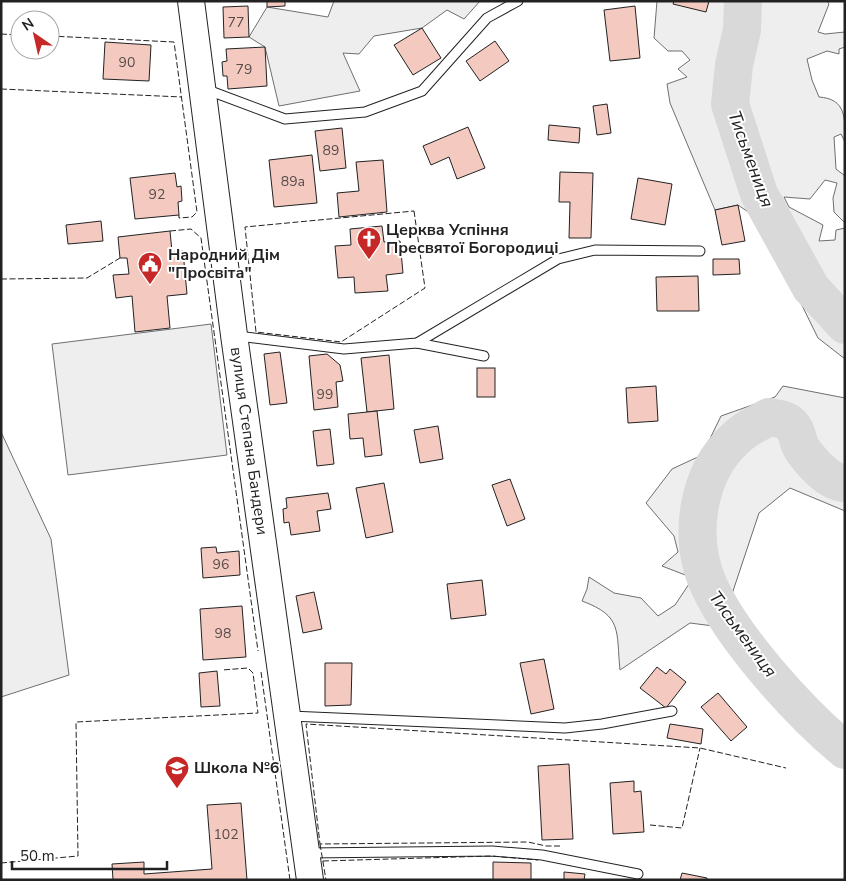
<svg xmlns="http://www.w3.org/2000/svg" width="846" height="881" font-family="'Nunito Sans',sans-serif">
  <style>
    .green { fill: #eee; stroke: #6f6f6f }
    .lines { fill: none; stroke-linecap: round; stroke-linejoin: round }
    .river { stroke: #d9d9d9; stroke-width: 38 }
    .building { fill: #f3c9c0; stroke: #222 }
    .service-casing { stroke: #222; stroke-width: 11 }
    .secondary-casing { stroke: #222; stroke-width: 28 }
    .service { stroke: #fff; stroke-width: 9 }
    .secondary { stroke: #fff; stroke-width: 26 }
    .fence { stroke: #222; stroke-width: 1; stroke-dasharray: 6 2.5; stroke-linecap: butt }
    .labels { text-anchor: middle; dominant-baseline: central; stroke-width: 4; stroke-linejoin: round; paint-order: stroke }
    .number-label { font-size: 14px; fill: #564c4a }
    .poi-label { font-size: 16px; font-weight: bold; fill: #222; stroke: #fff; text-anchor: start }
    .street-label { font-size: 16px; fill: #222; stroke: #fff }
    .water-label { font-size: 18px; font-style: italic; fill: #222; stroke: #fff }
  </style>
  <rect width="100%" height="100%" fill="#fff"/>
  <g class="green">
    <polygon points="334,1 480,1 464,19 447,10 422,28 374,36 359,54 343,53 360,91 279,106 265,47 249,37 267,7 328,17"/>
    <path d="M 657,1 L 827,1 L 829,4 L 818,32 L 825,34 L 845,32 L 845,47 L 839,49 L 839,54 L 827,51 L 807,59 L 812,80 L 819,97 C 846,99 845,117 845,142 L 841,134 L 834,137 L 836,169 L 845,176 L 845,223 L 834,212 L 833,198 L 837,183 L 825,180 L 810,199 L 784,197 L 789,207 L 823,225 L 819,241 L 835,240 L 836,230 L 845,228 L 845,359 L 818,338 L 760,220 L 738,205 L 715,210 L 670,103 L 667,84 L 687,77 L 678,69 L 690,60 L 682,51 L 668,51 L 654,38 Z"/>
    <polygon points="211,324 227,455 68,475 52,344"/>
    <path d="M 783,386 L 845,398 L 845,511 L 790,488 L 759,513 L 721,627 L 690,623 L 620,670 C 616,631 623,616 582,601 L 587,589 L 589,577 L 614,593 L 641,598 L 658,616 L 675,605 L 693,578 L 662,566 L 678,552 L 674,536 L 646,503 L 672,469 L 702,455 L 721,416 L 775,397 Z"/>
    <polygon points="1,432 51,539 69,675 1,697"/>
  </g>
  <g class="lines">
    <g class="river">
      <polyline points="743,1 742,30 734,65 730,104 759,194 811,288 845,325"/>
      <path d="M 845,483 C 829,483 811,462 802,449 C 796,440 799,430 788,422 C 783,419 775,418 769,417 C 758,423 746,428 737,437 C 696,473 687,539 710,588 C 735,641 800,713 845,750"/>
    </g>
  </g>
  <g class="building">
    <polygon points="267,1 285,1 285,6 267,7"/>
    <polygon points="674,1 709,1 706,12 673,4"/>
    <polygon points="248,6 249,37 224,38 223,7"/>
    <polygon points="635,6 640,58 610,61 604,10"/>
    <polygon points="422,28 441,58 413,75 394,45"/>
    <polygon points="495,41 509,61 480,81 466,61"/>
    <polygon points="105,42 151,45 149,81 103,79"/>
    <polygon points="265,47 267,86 228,89 227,76 223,76 222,62 227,61 226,49"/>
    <polygon points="607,104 611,133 597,135 593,106"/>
    <polygon points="549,125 580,128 579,143 548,140"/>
    <polygon points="468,127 485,168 457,179 449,157 431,165 423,146"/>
    <polygon points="342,128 346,168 320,171 315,131"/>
    <polygon points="312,155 317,203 274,207 269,160"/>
    <polygon points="383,160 387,212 339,217 337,193 359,191 356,162"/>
    <polygon points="560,172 593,173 591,238 569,238 570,202 559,202"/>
    <polygon points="175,173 177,187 181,186 182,201 178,202 179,215 135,219 130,178"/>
    <polygon points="638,178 672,184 665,225 631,219"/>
    <polygon points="738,205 745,241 722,245 715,210"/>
    <polygon points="101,221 103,241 68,244 66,225"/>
    <polygon points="382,226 384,242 400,241 403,273 386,275 388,291 355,293 354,277 338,278 335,246 351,245 350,229"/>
    <polygon points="170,231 172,252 183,251 187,294 167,296 170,328 135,332 132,296 116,298 113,275 129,274 127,258 120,258 118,237"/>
    <polygon points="713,259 739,259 740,274 713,275"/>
    <polygon points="698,276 699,311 657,311 656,277"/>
    <polygon points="280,352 287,403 270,405 264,354"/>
    <polygon points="327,354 340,365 343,381 336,382 338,407 314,410 309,356"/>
    <polygon points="389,355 394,409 367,412 361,358"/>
    <rect x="477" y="368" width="18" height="29"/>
    <polygon points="656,386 658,421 628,423 626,388"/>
    <polygon points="377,411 382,455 365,457 363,438 350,439 348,414"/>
    <polygon points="438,426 443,459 420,463 414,430"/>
    <polygon points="330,429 334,464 317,466 313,431"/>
    <polygon points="510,479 525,519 507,526 492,485"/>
    <polygon points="384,483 393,532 366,538 356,488"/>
    <polygon points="328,493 331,509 317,511 320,531 291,535 289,522 284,523 283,509 287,508 286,498"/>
    <polygon points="216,547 217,553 239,551 240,575 203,578 201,548"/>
    <polygon points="482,580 486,615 451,619 447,584"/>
    <polygon points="314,592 322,629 303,633 296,596"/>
    <polygon points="242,606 246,657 203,660 200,609"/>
    <polygon points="544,659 554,709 531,714 520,663"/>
    <polygon points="325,663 352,663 351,705 325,706"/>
    <polygon points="657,667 666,674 670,669 686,682 666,708 640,688"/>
    <polygon points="217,671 220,706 201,707 199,673"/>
    <polygon points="718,693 747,727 731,741 701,707"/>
    <polygon points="670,724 703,729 701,744 667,738"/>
    <polygon points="569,764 573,839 542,840 538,766"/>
    <polygon points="634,781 634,792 641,791 644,832 613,834 610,783"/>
    <polygon points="241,803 247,880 113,880 112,864 144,862 144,874 212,869 207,805"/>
    <polygon points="493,862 531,863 531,880 493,880"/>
    <polygon points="564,872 585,874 584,880 564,880"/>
    <polygon points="682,873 707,878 707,880 680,880"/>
  </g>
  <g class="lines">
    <defs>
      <g id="service">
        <polyline points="205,89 285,119 365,112 422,91 487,18 518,1"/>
        <polyline points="238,336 344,349 417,343 558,259 595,250 700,251"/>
        <polyline points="417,343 484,356"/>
        <polyline points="290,716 565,728 602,724 672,711"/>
        <polyline points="308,853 492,851 542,855 638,874"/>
      </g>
      <polyline id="secondary" points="191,1 234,335 310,880"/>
    </defs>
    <use href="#service" class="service-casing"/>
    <use href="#secondary" class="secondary-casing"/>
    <use href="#service" class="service"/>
    <use href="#secondary" class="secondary"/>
    <g class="fence">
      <polyline points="1,34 20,35"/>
      <polyline points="50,36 174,42 197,212 192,217 179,218 179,215"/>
      <polyline points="1,89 182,97"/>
      <polygon points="414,211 425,288 341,342 256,332 245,227"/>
      <polyline points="170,231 191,229 201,238 258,651"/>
      <polyline points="1,279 87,278 120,258"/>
      <polyline points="261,672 290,880"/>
      <polyline points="650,825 682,828 700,748"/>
      <polyline points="320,844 326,880"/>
      <polyline points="560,846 546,846 528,842 320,844 306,724 700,748 786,768"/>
      <polyline points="323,861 491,856 538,860"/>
      <polyline points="1,863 78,856 76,722 258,713 253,673 248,668 222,670"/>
    </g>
  </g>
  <defs>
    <symbol id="church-pin" viewBox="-11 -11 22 30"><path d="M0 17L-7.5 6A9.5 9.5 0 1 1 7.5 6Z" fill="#c62828" stroke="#fff"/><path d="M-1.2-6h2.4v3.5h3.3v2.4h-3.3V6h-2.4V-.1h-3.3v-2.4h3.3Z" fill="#fff"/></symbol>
    <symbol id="civic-pin" viewBox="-11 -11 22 30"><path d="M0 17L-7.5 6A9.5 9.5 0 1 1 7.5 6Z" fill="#c62828" stroke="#fff"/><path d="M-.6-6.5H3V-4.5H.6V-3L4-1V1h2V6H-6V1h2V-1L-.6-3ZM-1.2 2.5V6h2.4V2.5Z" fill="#fff"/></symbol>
    <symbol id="school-pin" viewBox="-11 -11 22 30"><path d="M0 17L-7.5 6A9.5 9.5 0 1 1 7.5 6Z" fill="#c62828" stroke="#fff"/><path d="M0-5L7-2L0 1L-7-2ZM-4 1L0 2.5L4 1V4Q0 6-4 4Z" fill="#fff"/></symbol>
  </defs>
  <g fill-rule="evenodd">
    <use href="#church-pin" x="355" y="225" width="28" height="38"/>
    <use href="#civic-pin" x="136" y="250" width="28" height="38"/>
    <use href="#school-pin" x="163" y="754" width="28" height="38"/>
  </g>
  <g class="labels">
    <g class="number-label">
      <text x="236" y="22">77</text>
      <text x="127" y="62">90</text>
      <text x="244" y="69">79</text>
      <text x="331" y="150">89</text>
      <text x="293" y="181">89а</text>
      <text x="157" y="194">92</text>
      <text x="325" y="394">99</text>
      <text x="221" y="564">96</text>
      <text x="223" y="633">98</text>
      <text x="226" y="834">102</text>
    </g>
    <g class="poi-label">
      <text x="386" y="230">Церква Успіння<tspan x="386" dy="18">Пресвятої Богородиці</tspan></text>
      <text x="168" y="255">Народний Дім<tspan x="168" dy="18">"Просвіта"</tspan></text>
      <text x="194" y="768">Школа №6</text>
    </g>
    <g class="street-label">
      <text transform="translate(249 441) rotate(82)">вулиця Степана Бандери</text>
    </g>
    <g class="water-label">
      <text transform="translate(751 159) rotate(70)">Тисьмениця</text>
      <text transform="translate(743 634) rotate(54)">Тисьмениця</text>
    </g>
  </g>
  <rect width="846" height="881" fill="none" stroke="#222222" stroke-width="5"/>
  <g transform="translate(35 35) rotate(326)"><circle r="24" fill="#ffffff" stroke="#a7a7a7"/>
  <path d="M0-4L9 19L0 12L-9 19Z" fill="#c62828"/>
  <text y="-8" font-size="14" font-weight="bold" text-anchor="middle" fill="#222222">N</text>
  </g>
  <path d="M12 861v8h155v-8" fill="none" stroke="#222222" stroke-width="2.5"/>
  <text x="20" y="861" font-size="15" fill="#222222" stroke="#ffffff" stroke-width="4" paint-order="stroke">50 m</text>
</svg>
